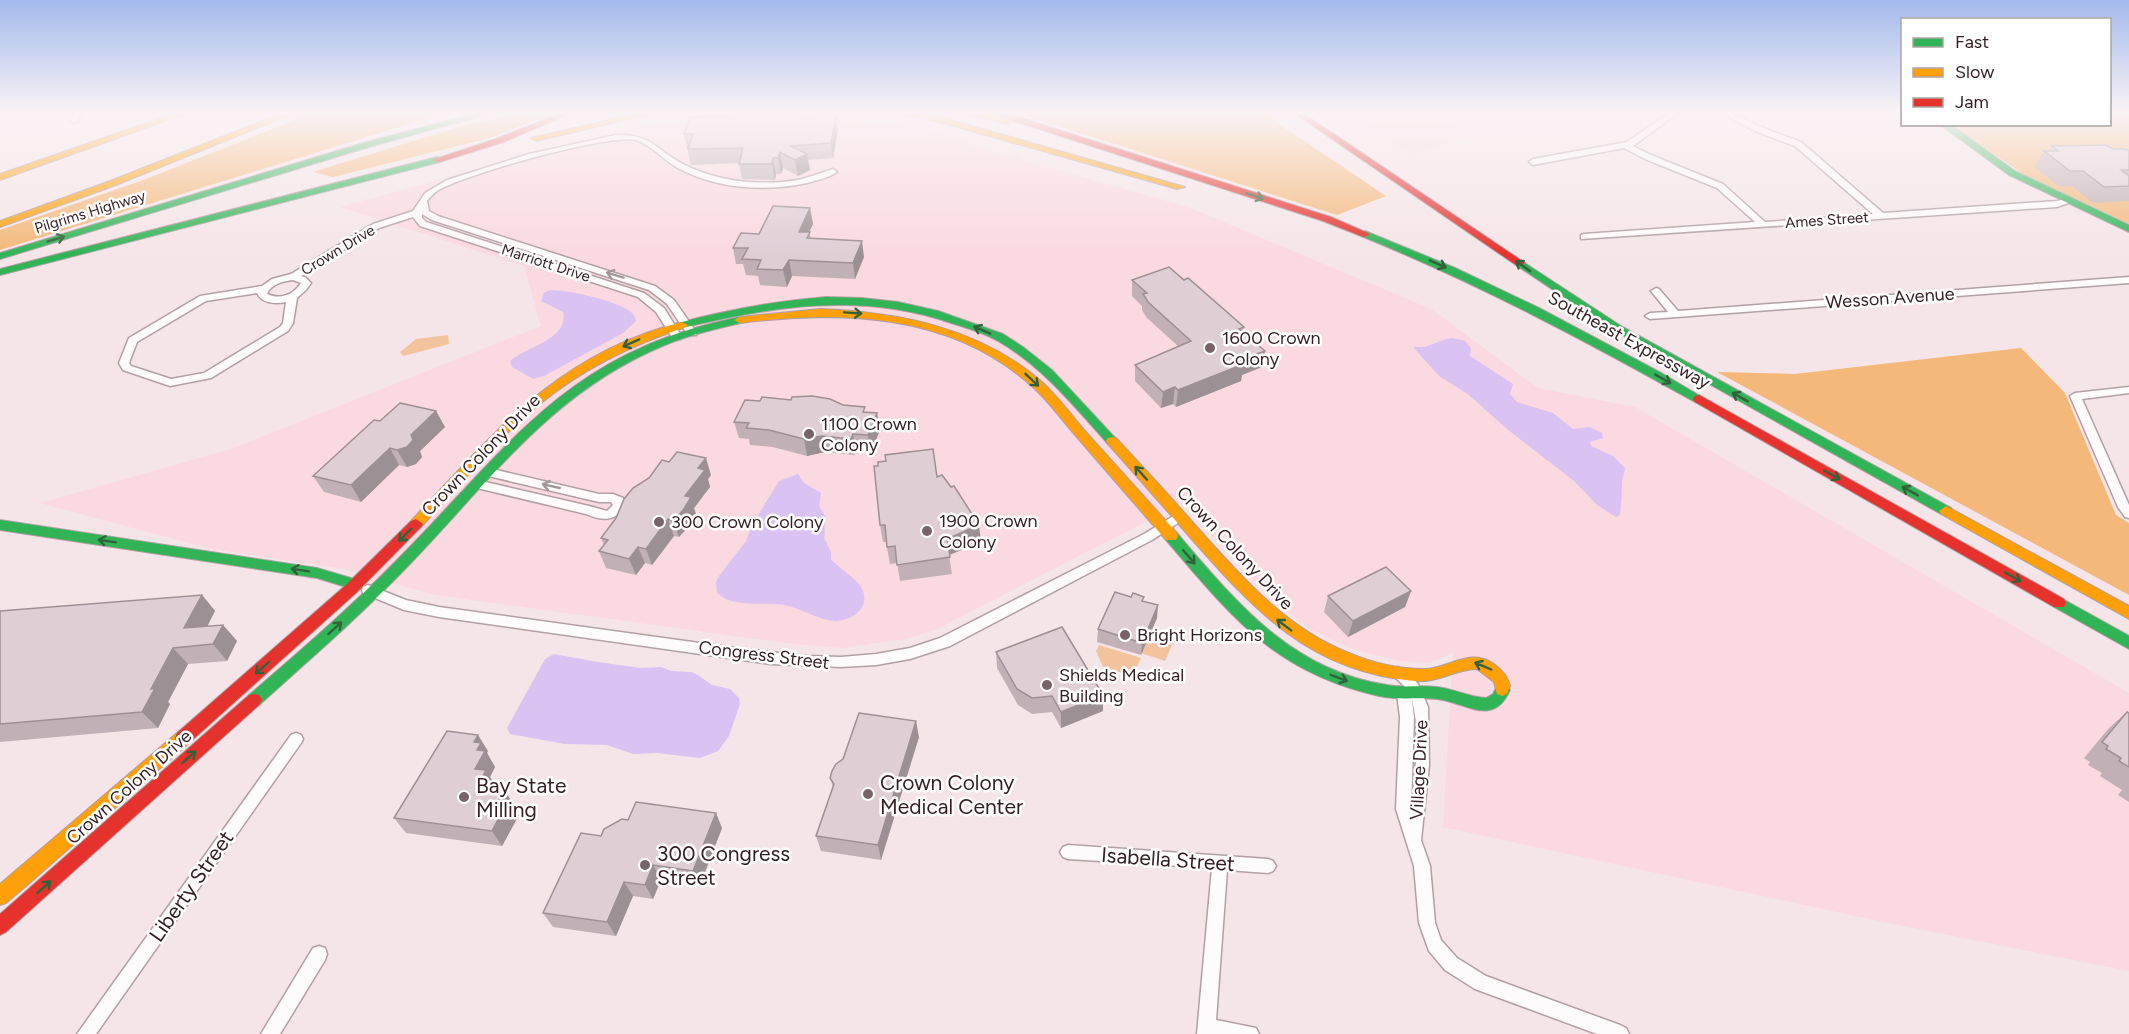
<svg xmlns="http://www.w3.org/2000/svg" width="2129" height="1034" font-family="Figtree,sans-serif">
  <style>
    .built { fill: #fad9e0 }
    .green { fill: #f3c39d }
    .forest { fill: #f4b87a }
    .water { fill: #dac2f2 }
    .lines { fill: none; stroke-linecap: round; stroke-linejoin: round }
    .street-casing { stroke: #b2a0a4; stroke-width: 3 }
    .fast-casing { stroke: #b2a0a4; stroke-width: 2 }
    .slow-casing { stroke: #b2a0a4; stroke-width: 2 }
    .jam-casing { stroke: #b2a0a4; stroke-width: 2 }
    .street { fill: #fefbfc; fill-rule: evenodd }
    .fast { fill: #30b455; fill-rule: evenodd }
    .slow { fill: #ff9f0a; fill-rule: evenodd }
    .jam { fill: #e5322d; fill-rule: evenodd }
    .wall { fill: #c1b1b7 }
    .shaded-wall { fill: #9d9095 }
    .building { fill: #e0ced5; stroke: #9d9095; stroke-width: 1.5 }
    .oneway { stroke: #33613a }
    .oneway2 { stroke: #a4979a }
    .poi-dot { fill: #786368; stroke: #fff; stroke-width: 2 }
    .labels { text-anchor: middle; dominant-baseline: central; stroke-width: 5; stroke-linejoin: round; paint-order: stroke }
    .far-street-label { font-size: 15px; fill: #351d23; stroke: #fff }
    .street-label { font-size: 18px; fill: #351d23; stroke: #fff }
    .poi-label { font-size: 18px; fill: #351d23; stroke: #fff; text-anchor: start }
    .near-poi-label { font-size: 21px; fill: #351d23; stroke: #fff; text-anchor: start }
    .near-street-label { font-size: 21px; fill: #351d23; stroke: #fff }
  </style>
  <rect width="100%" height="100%" fill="#f5e5e8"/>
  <g class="built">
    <polygon points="1342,111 1473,111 1446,118 1471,136 1411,154"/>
    <polygon points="1482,111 1565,111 1506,126"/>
    <polygon points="724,116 827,116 884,123 922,131 1188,207 1431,309 1538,388 1635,407 2129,693 2129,971 1888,923 1443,827 1453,653 1429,663 1399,661 1349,648 1311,630 1269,597 1182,503 937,629 907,639 842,648 794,644 435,595 343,569 211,549 40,503 231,449 541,326 524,266 340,207 602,135 645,126"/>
  </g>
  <g class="green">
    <polygon points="448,335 449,344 403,356 400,352 416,339"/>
    <polygon points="1152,628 1173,633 1175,638 1165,661 1141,653"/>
    <polygon points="1099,645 1141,658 1133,676 1103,667 1096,651"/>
  </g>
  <g class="forest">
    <polygon points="318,111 451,111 0,250 0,230 146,179"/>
    <polygon points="540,111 558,111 490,138 333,177 313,172 468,124"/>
    <polygon points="1011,111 1260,111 1386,196 1337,215"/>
    <polygon points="2110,111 2129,111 2129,224 2023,174 1952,125 2110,124"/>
    <polygon points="2021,348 2065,393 2116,515 2129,523 2129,595 1717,372 1795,374"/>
  </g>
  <g class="water">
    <path d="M 550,290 C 566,289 622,302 632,313 C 635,316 635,317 636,321 L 623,333 L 544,376 L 533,379 L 512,367 L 510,361 C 525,347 569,340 563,312 L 541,301 L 544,293 Z"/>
    <path d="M 1453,338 L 1465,341 L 1471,348 L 1470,356 L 1513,384 L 1510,394 L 1517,402 L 1553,413 L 1573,429 L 1590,427 L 1602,433 L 1603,438 L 1590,442 L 1591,446 L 1613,456 L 1625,468 C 1625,473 1622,477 1622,482 C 1622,493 1621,505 1620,515 L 1616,517 L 1597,505 L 1574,481 L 1507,429 L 1469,395 L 1439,376 L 1413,347 L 1425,347 L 1446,339 Z"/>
    <path d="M 798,474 L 804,483 L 821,493 L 819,506 L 826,517 C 823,524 826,531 824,538 L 831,552 L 831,559 C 841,572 871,583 863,605 C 859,615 847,620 837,621 C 820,621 801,608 784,605 C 762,601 734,609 717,593 L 716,582 L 719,576 L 746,541 L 752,525 L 779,481 Z"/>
    <polygon points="554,654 598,662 641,668 661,667 671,671 691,672 698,675 712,685 730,689 739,698 740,704 729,736 718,751 700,758 657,753 633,754 607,745 565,744 510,734 507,728 545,659"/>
  </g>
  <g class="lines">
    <defs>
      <g id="street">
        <polygon points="74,111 82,111 78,121 74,123 70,121"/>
        <polygon points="1672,111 1681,111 1633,146 1651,155 1723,184 1765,222 1873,214 1795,146 1755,131 1718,111 1727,111 1761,127 1801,142 1883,213 2057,201 2070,198 2074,201 2057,207 1581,239 1581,235 1584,234 1755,222 1717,188 1645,159 1624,148 1533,165 1529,162 1533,159 1627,142"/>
        <path d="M 616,135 C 654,134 656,151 685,165 C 719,182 761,186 798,180 C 810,177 821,173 833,169 L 837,172 C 829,178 817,180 807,183 C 765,192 716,189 678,168 C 663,160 652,145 636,140 C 610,133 462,175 437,191 C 433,194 430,197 427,201 L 429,211 L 438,216 L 655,286 L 674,300 L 697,333 L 696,335 L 688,335 L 667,304 L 649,290 L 432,220 L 422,214 L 422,218 L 426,222 L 644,293 L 664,308 L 682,337 L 681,339 L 673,339 L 656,312 L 638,297 L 420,226 L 413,217 L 379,228 L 301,276 L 305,277 L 311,283 L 306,290 L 297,298 L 293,323 L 288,331 L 211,378 L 170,386 L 123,370 L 119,363 L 129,338 L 200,296 L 262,286 L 272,279 L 291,274 L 373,224 L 413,211 L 425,193 L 447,180 L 529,154 ZM 293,280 L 301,283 C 293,295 281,300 267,294 C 271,284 283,281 293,280 ZM 257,293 C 262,304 276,304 286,302 L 283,323 L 280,327 L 204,373 L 171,379 L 131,366 L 129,363 L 137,342 L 206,301 Z"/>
        <polygon points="2129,277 2129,283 1650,319 1645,316 1650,313 1668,312 1651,291 1656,288 1659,289 1678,311"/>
        <polygon points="2129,387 2129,393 2082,399 2129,505 2129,518 2125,517 2118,507 2070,396 2075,393"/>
        <path d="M 488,468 L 599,494 L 613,494 L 623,498 L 625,506 C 615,522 602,521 586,514 L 473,487 L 471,484 L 477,480 L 589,506 L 607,511 L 613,505 L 611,502 L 599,502 L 484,475 L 482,472 Z"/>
        <polygon points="1180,512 1186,516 1184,519 1152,540 950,646 910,659 876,665 841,667 771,664 439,617 404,610 363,593 362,590 363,587 368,585 406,600 439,607 736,648 806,656 841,657 876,654 910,648 940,638 1144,534"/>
        <path d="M 1398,667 L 1409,674 L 1418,684 L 1428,707 L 1429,765 L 1421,840 L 1430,866 L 1435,923 L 1441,940 L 1457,958 L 1486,976 L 1620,1025 L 1626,1028 L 1629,1034 L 1597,1034 L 1475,989 L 1445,970 L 1429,951 L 1419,923 L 1414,866 L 1396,809 L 1400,717 L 1397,694 L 1399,690 L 1407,689 L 1391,673 L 1393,669 ZM 1412,700 C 1421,734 1415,775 1411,810 L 1414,717 Z"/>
        <polygon points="296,733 301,735 303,739 301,743 96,1034 77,1034 291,735"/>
        <polygon points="1068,845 1268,859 1273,861 1276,866 1273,871 1268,873 1227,870 1216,1020 1256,1028 1259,1034 1197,1034 1212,868 1068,859 1063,857 1060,852 1063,847"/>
        <polygon points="319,946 325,948 327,954 325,960 280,1034 261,1034 313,948"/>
      </g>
      <g id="fast">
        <polygon points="485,111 498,111 369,147 0,259 0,253 363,143"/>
        <polygon points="1939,124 1950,124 2015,171 2129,225 2129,232 2009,175"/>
        <polygon points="437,157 440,158 440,162 0,275 0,269"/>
        <path d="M 1365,231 L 1455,268 L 1539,308 L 1663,374 L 1705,399 L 1699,403 L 1695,402 C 1586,341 1477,283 1361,236 L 1360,234 Z"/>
        <polygon points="1520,260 1621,326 1951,508 1953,511 1951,514 1941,514 1613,330 1516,265 1515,263"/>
        <path d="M 826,297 L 862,298 L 898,302 L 938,311 L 1003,334 L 1023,347 L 1052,370 L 1118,441 L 1116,444 L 1108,444 C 1075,407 1042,366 998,341 C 984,333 967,328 951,323 C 862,292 772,306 682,328 L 676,325 L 678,323 C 727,310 775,301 826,297 Z"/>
        <path d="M 740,317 L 746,320 L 744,322 C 717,329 691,334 665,345 C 549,393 490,482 406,568 C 360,616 309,660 259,705 L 254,706 L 249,705 L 246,700 L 249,695 C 299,652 350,608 396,561 C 511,445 567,351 740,317 Z"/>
        <polygon points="0,520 317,568 361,581 363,585 361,589 356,590 317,578 0,530"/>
        <path d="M 1171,531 L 1176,532 C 1235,601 1291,671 1387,685 C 1403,688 1420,685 1437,687 C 1454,689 1469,697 1486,698 L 1493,694 L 1497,686 L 1502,684 L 1507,686 L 1510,690 C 1494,725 1471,706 1443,700 C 1422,696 1400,701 1379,696 C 1274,672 1233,618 1166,540 L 1164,536 L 1166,532 Z"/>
        <polygon points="2059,597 2129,636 2129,649 2054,607 2052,603 2054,599"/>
      </g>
      <g id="slow">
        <polygon points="181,111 193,111 0,180 0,174"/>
        <polygon points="288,111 299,111 116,185 0,227 0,221 110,181"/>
        <polygon points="648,111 663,111 536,141 531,138"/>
        <polygon points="897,111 912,111 941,117 1185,187 1177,189 936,121 898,113"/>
        <polygon points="964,111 977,111 1011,121 1006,124 965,113"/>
        <path d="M 820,309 C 899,312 980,328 1042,382 C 1057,396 1071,414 1084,430 C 1115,464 1145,498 1176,532 L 1178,536 L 1176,540 L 1166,540 C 1136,505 1106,471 1076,436 C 1062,420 1049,402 1034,388 C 953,313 842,310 740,323 L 734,320 L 740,317 Z"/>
        <path d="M 682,322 L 688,325 L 686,327 C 634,344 584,368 541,403 C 496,439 460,485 421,527 L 411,527 L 409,524 L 411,521 C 494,433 559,353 682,322 Z"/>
        <path d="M 1112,437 L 1116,438 C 1143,467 1170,496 1196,526 C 1241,576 1285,628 1349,653 C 1372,663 1400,669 1425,669 C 1449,668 1471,647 1494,664 C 1502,670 1508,676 1510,686 L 1507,694 L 1502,696 L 1497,694 L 1494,682 L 1477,669 C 1456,669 1438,683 1415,681 C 1310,672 1254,610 1189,536 C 1162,505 1135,474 1108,444 L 1106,441 L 1108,438 Z"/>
        <polygon points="1946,506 2129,606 2129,619 1941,514 1939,511"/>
        <polygon points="183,731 189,733 191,738 189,743 25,887 6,903 0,905 0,884 177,733"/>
      </g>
      <g id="jam">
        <polygon points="565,111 576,111 504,142 440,162 432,160 498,138"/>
        <polygon points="988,111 1000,111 1331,217 1370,234 1365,237 1361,236 1323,221 989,113"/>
        <polygon points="1291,111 1300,111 1525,263 1520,266 1516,265"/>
        <polygon points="1699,395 2064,599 2066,603 2064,607 2054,607 1695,402 1693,399 1695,396"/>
        <polygon points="416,519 423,524 421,527 356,593 189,743 183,745 177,743 175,738 177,733 346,585 411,521"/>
        <polygon points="254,694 259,695 262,700 259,705 6,932 0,935 0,914 249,695"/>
      </g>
    </defs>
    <use href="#street" class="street-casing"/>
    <use href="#fast" class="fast-casing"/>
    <use href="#slow" class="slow-casing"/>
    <use href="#jam" class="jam-casing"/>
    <use href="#street" class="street"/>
    <use href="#fast" class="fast"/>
    <use href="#slow" class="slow"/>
    <use href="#jam" class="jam"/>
  </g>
  <g class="wall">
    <polygon points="838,129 833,158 808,160 810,170 798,176 783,168 781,174 776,174 775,180 742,179 739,163 691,165 684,134"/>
    <polygon points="2052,146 2129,151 2129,201 2093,203 2072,186 2060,187 2034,167 2044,151 2049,151"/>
    <polygon points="810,208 813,224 809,232 811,238 864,257 855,279 792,276 787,287 760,285 758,276 746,275 743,264 736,264 733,248"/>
    <polygon points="1132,280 1184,280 1244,327 1243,332 1265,351 1262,367 1242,375 1241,381 1176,407 1173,404 1161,408 1135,381 1135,365 1178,346 1147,318 1142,310 1142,306 1132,296"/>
    <polygon points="791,400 843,405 865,412 877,413 880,430 871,452 856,450 854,455 825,452 807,456 773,447 750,445 749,439 739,438 734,422 760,401"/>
    <polygon points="436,411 445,427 420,451 422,457 416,464 407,467 399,465 361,502 324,492 313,476 380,421"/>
    <polygon points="711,475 708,479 710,487 694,508 696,514 689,526 679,537 674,536 652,565 645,563 636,575 606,568 599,551 604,545 601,538"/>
    <polygon points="937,477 981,542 949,555 952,574 900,581 897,563 890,564 886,542 883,542 880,525"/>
    <polygon points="1411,591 1405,607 1348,637 1324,612 1328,596"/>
    <polygon points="202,595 215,611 207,626 223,625 237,641 227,661 188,664 168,702 170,704 158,728 0,742 0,611"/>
    <polygon points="1143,601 1157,618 1141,655 1097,642 1098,629"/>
    <polygon points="996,652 1103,695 1103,711 1061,728 1052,712 1032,714 1018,705 997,668"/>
    <polygon points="2127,712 2129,713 2129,802 2118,795 2122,790 2100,776 2102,773 2088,765 2090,762 2084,758 2109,728"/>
    <polygon points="919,737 881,860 821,851 816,836 833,787 830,778"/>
    <polygon points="488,751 487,753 495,767 490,777 494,783 500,783 510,799 509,800 519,815 502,846 406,833 394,818"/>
    <polygon points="722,828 700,885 661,880 653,899 633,896 616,936 553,927 543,913 601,836"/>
  </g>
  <g class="shaded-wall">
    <polygon points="836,114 838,129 833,158 831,143"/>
    <polygon points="780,152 783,168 781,174 778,158"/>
    <polygon points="807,154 810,170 798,176 795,160"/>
    <polygon points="773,158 776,174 775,180 772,164"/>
    <polygon points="810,208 813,224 802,247 799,232"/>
    <polygon points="862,241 864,257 855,279 853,263"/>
    <polygon points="789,260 792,276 787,287 783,270"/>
    <polygon points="1265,351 1262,367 1242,375 1241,381 1176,407 1178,390 1240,360"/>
    <polygon points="1175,387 1173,404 1161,408 1163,392"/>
    <polygon points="436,411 445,427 420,451 422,457 416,464 407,467 397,450"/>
    <polygon points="877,413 880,430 871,452 868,435"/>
    <polygon points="853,434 856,450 854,455 851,439"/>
    <polygon points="822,436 825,452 807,456 804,439"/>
    <polygon points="390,448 399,465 361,502 351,485"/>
    <polygon points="706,458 711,475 708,479 710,487 694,508 696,514 689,526 679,537 673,521 698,468"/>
    <polygon points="668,519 674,536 652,565 646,549"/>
    <polygon points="979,525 981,542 949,555 947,539"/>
    <polygon points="638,547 645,563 636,575 629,559"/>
    <polygon points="1411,591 1405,607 1348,637 1353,621"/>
    <polygon points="202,595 215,611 198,645 184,628"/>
    <polygon points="1158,605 1157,618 1141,655 1142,643"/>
    <polygon points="223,625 237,641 227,661 213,644"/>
    <polygon points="173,648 188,664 168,702 170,704 158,728 142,712 151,689"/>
    <polygon points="1103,695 1103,711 1061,728 1061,712"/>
    <polygon points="916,721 919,737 881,860 878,845"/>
    <polygon points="478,735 488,751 487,753 495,767 490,777 496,786 480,781 475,769 477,750 474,742"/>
    <polygon points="500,783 510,799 509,800 519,815 502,846 492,831 499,799 496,791"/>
    <polygon points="716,813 722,828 700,885 693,871"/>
    <polygon points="653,865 661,880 653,899 645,885"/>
    <polygon points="624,882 633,896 616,936 607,922"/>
  </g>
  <g class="building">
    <polygon points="810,112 836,114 831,143 791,146 807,154 795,160 780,152 778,158 773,158 772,164 739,164 743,148 688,149 693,134 684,134 690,117"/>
    <polygon points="2106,145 2113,149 2126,149 2129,151 2129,170 2121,170 2129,176 2129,186 2104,187 2083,171 2070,171 2044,151 2058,151 2052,146"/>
    <polygon points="773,206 810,208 799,232 810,232 807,238 862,241 853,263 789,260 783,270 757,269 761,260 742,259 748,248 733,248 741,233 759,234"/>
    <polygon points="1169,267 1184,280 1188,278 1244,327 1239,329 1265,351 1240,360 1244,364 1178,390 1175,387 1163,392 1135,365 1191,341 1148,302 1143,294 1147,293 1132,280"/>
    <polygon points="812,396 830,399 843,405 865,407 863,412 877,413 868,435 853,434 851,439 822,436 804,439 769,430 746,428 749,423 734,422 745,400 760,401 762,397 791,400 792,397"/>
    <polygon points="400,403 436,411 411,435 413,440 407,447 397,450 390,448 351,485 313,476 374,420 380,421"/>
    <polygon points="933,449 937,477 942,475 951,487 954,486 979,525 947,539 950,557 897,565 895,546 887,547 885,525 880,525 874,466 878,466 878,462 886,461 885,455"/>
    <polygon points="677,452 706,458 698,468 705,470 685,496 691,497 684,509 673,521 668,519 646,549 638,547 629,559 599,551 608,540 601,538 616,518 624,499 633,488 649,478 662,460 669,462"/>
    <polygon points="1386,567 1411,591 1353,621 1328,596"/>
    <polygon points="1115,592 1131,597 1133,593 1144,597 1142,601 1158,605 1142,643 1098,629"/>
    <polygon points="202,595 184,628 223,625 213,644 173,648 151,689 155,688 142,712 0,724 0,611"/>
    <polygon points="1062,627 1103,695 1061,712 1052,696 1032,698 1017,689 996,652"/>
    <polygon points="2127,712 2129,713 2129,767 2119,761 2121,758 2106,749 2108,746 2102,742"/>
    <polygon points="859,713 916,721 878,845 816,836 834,784 830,778 832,771 836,764 843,759"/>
    <polygon points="447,731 478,735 474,742 481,743 477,750 485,751 475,769 486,770 480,781 500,783 496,791 503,792 499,799 508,800 492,831 394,818"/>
    <polygon points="636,802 716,813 693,871 653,865 645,885 624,882 607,922 543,913 581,833 601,836 604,829 622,819 628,820"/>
  </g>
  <defs><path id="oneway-shaft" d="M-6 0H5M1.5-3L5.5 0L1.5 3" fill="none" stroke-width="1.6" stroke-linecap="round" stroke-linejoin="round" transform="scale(1.5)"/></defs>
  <g class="oneway">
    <use href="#oneway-shaft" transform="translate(1255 196) rotate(18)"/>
    <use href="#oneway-shaft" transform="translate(56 239) rotate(-17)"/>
    <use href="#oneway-shaft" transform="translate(1438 264) rotate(24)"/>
    <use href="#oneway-shaft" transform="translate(1523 266) rotate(-145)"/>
    <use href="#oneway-shaft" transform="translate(853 313) rotate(4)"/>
    <use href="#oneway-shaft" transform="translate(982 330) rotate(-156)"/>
    <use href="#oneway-shaft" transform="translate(631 343) rotate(156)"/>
    <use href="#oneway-shaft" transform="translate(1663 379) rotate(30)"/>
    <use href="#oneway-shaft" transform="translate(1032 380) rotate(43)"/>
    <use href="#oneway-shaft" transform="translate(1740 397) rotate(-151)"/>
    <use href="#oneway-shaft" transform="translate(1141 473) rotate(-132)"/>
    <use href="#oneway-shaft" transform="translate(1832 475) rotate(30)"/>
    <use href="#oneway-shaft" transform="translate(1910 491) rotate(-151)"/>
    <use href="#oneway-shaft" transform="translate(405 535) rotate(134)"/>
    <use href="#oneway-shaft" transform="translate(107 541) rotate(-171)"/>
    <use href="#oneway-shaft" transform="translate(1189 557) rotate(49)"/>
    <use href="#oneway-shaft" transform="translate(300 570) rotate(-171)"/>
    <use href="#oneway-shaft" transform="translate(2013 577) rotate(30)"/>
    <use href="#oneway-shaft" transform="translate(1284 625) rotate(-143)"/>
    <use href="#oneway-shaft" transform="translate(335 628) rotate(-42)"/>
    <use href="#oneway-shaft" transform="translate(1483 666) rotate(-157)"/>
    <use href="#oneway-shaft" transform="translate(262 668) rotate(139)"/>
    <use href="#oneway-shaft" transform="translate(1339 678) rotate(21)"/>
    <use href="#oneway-shaft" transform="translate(189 757) rotate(-42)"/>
    <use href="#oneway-shaft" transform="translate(44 887) rotate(-42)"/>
  </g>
  <g class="oneway2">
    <use href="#oneway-shaft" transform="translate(615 275) rotate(-163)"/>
    <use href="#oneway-shaft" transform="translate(551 486) rotate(-167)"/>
  </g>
  <linearGradient id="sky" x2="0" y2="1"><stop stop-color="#a2baec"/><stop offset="0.44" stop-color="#faf3f5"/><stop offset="1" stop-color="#faf3f5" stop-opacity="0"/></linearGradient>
  <rect width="2129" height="255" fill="url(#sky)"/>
  <g class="poi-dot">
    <circle cx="1210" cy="348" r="6"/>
    <circle cx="809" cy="434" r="6"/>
    <circle cx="659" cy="522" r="6"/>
    <circle cx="927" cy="531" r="6"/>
    <circle cx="1125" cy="635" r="6"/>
    <circle cx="1047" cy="685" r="6"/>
    <circle cx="868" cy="794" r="6"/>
    <circle cx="464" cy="797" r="6"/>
    <circle cx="645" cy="865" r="6"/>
  </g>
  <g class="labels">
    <g class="far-street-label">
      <text transform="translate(90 212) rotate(-17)">Pilgrims Highway</text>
      <text transform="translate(1827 220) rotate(-4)">Ames Street</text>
      <text transform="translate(338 250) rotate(-31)">Crown Drive</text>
      <text transform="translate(546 263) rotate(18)">Marriott Drive</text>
    </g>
    <g class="street-label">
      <text transform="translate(1890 298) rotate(-4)">Wesson Avenue</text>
      <text transform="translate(1629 340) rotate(29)">Southeast Expressway</text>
      <text transform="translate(481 455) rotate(-46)">Crown Colony Drive</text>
      <text transform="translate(1235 548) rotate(47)">Crown Colony Drive</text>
      <text transform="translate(764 655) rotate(7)">Congress Street</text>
      <text transform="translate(1419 770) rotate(-87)">Village Drive</text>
      <text transform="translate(129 787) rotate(-42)">Crown Colony Drive</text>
    </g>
    <g class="poi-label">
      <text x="1222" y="338">1600 Crown<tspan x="1222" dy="21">Colony</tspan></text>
      <text x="821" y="424">1100 Crown<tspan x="821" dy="21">Colony</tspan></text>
      <text x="939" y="521">1900 Crown<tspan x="939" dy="21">Colony</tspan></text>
      <text x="671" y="522">300 Crown Colony</text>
      <text x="1137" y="635">Bright Horizons</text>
      <text x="1059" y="675">Shields Medical<tspan x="1059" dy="21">Building</tspan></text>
    </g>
    <g class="near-poi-label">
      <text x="880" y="782">Crown Colony<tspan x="880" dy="24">Medical Center</tspan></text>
      <text x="476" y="785">Bay State<tspan x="476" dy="24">Milling</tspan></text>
      <text x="657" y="853">300 Congress<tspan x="657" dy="24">Street</tspan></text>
    </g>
    <g class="near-street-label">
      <text transform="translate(1168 859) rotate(4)">Isabella Street</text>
      <text transform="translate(191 886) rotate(-55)">Liberty Street</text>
    </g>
  </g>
  <rect x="1901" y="18" width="210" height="108" fill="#ffffff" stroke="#aea5a7" stroke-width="1.5"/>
  <rect x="1913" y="38" width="30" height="9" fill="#30b455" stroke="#aea5a7" stroke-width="1.5"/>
  <text x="1955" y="48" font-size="18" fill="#351d23">Fast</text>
  <rect x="1913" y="68" width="30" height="9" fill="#ff9f0a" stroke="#aea5a7" stroke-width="1.5"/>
  <text x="1955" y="78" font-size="18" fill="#351d23">Slow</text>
  <rect x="1913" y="98" width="30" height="9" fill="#e5322d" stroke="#aea5a7" stroke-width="1.5"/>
  <text x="1955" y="108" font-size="18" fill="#351d23">Jam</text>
</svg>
